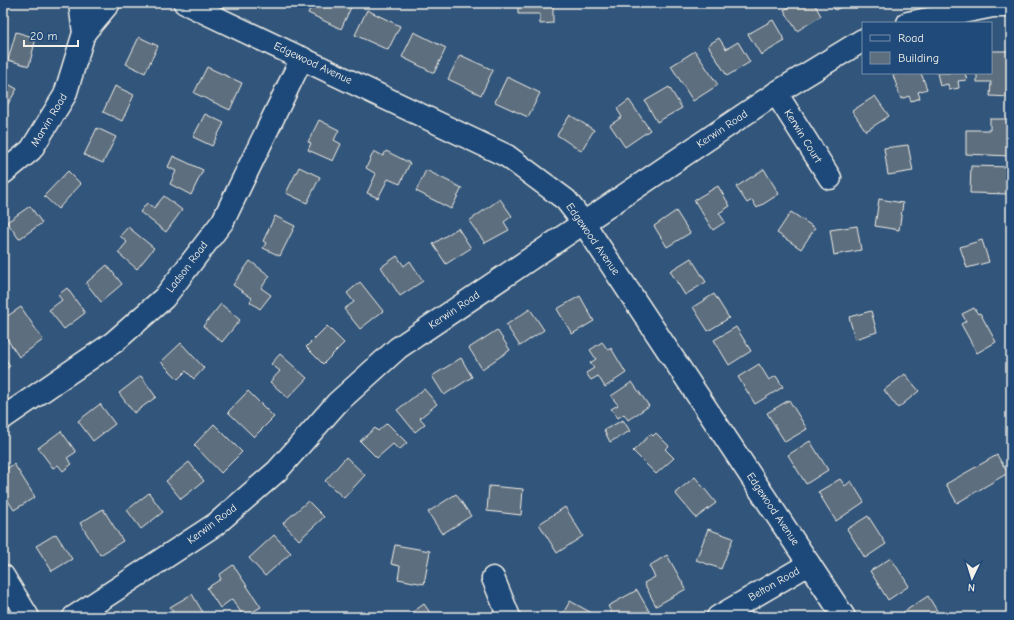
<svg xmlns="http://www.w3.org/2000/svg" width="1014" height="620" font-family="'Comic Neue',sans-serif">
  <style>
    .building { fill: #5d6e7e; stroke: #f4f1e8 }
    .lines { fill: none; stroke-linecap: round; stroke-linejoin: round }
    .minor-casing { stroke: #f4f1e8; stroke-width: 25 }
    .minor { stroke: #1f4a7a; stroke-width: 22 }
    .labels { text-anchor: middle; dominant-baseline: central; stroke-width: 4; stroke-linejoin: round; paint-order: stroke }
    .street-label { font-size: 11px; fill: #f4f1e8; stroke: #1f4a7a }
  </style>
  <rect width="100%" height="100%" fill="#32557b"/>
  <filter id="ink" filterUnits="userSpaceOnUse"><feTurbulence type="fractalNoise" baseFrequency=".025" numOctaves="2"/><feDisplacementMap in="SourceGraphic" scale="8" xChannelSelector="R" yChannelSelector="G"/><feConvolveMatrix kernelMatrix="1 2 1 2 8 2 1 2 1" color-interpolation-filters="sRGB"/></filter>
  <g filter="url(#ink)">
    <g class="building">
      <polygon points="313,3 349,3 352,5 341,29 308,13"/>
      <polygon points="518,3 553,3 553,23 540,24 540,14 518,14"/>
      <polygon points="796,3 814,3 821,16 797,31 784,10"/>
      <polygon points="832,3 849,3 835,10"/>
      <polygon points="367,10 400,26 388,50 355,35"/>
      <polygon points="773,20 785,41 761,55 748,34"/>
      <polygon points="16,32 36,38 29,66 8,60"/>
      <polygon points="414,32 446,48 434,73 402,57"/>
      <polygon points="139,37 158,46 145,73 126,64"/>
      <polygon points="719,38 726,49 738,42 750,62 727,76 708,45"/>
      <polygon points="695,51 718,85 693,101 671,66"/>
      <polygon points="991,51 1011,51 1011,97 990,96 991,82 977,82 977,73 991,73"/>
      <polygon points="460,55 493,70 481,95 448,79"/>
      <polygon points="207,67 242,83 230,110 194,93"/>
      <polygon points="899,73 921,73 927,89 918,92 920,98 911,101 909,96 901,99 893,75"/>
      <polygon points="937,73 965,73 967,80 958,81 959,88 949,90 948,84 940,86"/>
      <polygon points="507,77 540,93 528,117 495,102"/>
      <polygon points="3,81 17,89 3,112"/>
      <polygon points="115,86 134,95 122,121 103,112"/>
      <polygon points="669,87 682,108 657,122 645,101"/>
      <polygon points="875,96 889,116 866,131 852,111"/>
      <polygon points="629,100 650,130 625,147 610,125 622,117 617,109"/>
      <polygon points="205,114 224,123 212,146 193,137"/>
      <polygon points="570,115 594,130 581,151 557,135"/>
      <polygon points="990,119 1010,119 1009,156 966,154 966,130 990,130"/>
      <polygon points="319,120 339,130 334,140 341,144 333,161 308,150 311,143 308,142"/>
      <polygon points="97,128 116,137 103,163 84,155"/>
      <polygon points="908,145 913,171 888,175 884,148"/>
      <polygon points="374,151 383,156 386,151 410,163 400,184 388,179 378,198 367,193 376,174 366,168"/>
      <polygon points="173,156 203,170 191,195 170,184 176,171 168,167"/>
      <polygon points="971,166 1011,167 1010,194 970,193"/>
      <polygon points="299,167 320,177 307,203 286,193"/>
      <polygon points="764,169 779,194 757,208 752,200 747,203 736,187"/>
      <polygon points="426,170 462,188 451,209 416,191"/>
      <polygon points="68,171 81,184 58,209 44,196"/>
      <polygon points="718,186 730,206 719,213 725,222 713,230 694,200"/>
      <polygon points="164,196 182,210 166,232 140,212 147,203 154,208"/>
      <polygon points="500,199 512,216 504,222 509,230 485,243 469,221"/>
      <polygon points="879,199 903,203 899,230 875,226"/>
      <polygon points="30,206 42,223 19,239 7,222"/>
      <polygon points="676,211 690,233 667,247 654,226"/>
      <polygon points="791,212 815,228 801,249 777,233"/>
      <polygon points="275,216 295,226 280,256 263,248 266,243 263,241"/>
      <polygon points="857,226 861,250 834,255 830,230"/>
      <polygon points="128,227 154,248 137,269 118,253 127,242 120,236"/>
      <polygon points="458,228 471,248 446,264 433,244"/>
      <polygon points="982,240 989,262 967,268 960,247"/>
      <polygon points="397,256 404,266 410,261 423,281 400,296 381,267"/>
      <polygon points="691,258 706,282 685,295 670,271"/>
      <polygon points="250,261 270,276 261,288 271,295 260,309 250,302 252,298 233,285"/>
      <polygon points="107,265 122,284 101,302 86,283"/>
      <polygon points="360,282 383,311 360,329 344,309 354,302 347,293"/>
      <polygon points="67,288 85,313 64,329 49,310 62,300 58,295"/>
      <polygon points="714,294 729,318 708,331 693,307"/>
      <polygon points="580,296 594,321 572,334 557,309"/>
      <polygon points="221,304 240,320 222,342 203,326"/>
      <polygon points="21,307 43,340 19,357 3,333 3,319"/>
      <polygon points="974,308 978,314 980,313 996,342 977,353 961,324 966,321 962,314"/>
      <polygon points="530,309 544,330 520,346 506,325"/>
      <polygon points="871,311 877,332 855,339 849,317"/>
      <polygon points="327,326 344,343 323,364 306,347"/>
      <polygon points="736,327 751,351 729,365 714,340"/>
      <polygon points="497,330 510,350 482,369 469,348"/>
      <polygon points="602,342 608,350 611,348 626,373 605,387 598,376 591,380 586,373 594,368 590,363 596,359 590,350"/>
      <polygon points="181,343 204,368 194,379 186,371 178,379 161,362"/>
      <polygon points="280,354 307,378 288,398 270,382 280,371 271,364"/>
      <polygon points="3,355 10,366 3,371"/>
      <polygon points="461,358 472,377 444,395 432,376"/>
      <polygon points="759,364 769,380 776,376 783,387 755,404 738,377"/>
      <polygon points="905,374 919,391 898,408 884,390"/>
      <polygon points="141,376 156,397 134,413 119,393"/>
      <polygon points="632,382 649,406 628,420 624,414 618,418 611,409 618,405 611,396"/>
      <polygon points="424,389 437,404 420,418 425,424 415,432 397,410"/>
      <polygon points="248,391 274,417 254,437 228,412"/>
      <polygon points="789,400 807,429 785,442 767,413"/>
      <polygon points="100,404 115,424 93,441 78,421"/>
      <polygon points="623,420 630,431 610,442 604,430"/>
      <polygon points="387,423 407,443 399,450 393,444 377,458 360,441 375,428 378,431"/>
      <polygon points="214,424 242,452 221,473 194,445"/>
      <polygon points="61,431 76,452 67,458 72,464 63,471 58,465 53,468 38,448"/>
      <polygon points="656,433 669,446 665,449 674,458 656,474 633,451 651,434 653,436"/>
      <polygon points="1011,438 1011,450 1006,441"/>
      <polygon points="810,441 828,470 806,484 788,455"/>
      <polygon points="997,455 1008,473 957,503 946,484"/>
      <polygon points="346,457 365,475 344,498 325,481"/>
      <polygon points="189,462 204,481 181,499 166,481"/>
      <polygon points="14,464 35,497 14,510 3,493 3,471"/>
      <polygon points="695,477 716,503 696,518 675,493"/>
      <polygon points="840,479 845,486 851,481 864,502 836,521 818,492"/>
      <polygon points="489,486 523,489 521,515 487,511"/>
      <polygon points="149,493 163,512 141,529 127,510"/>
      <polygon points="456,494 471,516 442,534 428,512"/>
      <polygon points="308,501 324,517 299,540 283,523"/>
      <polygon points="565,507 583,536 557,553 539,524"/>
      <polygon points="103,509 123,541 100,555 80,523"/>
      <polygon points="868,516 886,544 865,558 847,529"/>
      <polygon points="708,529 733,538 721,569 696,560"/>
      <polygon points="56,534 72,559 52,571 36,546"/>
      <polygon points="274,535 291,553 265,576 249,558"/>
      <polygon points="395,545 430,551 424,584 398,579 400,566 391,564"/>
      <polygon points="667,555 686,589 656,606 644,583 655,577 649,566"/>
      <polygon points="891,558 909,586 888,600 870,571"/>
      <polygon points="233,565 261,607 244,617 232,599 220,608 207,588 221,579 219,575"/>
      <polygon points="637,590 650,613 642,617 614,617 608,606"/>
      <polygon points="192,594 205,616 176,617 170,607"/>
      <polygon points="928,596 939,614 935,617 896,617"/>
      <polygon points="570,601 599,617 561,617"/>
      <polygon points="424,604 433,617 406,617"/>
    </g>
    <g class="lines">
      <defs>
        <g id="minor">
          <polyline points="185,3 507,156 566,200 583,222 844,617"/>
          <polyline points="908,23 993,6 1011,6"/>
          <polyline points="84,33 109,3"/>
          <polyline points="776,93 830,178"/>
          <polyline points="3,173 31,150 65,95 84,33 80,3"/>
          <polyline points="3,418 114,342 164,298 223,221 302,58"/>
          <polyline points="3,576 28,617"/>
          <polyline points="493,578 509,617"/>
          <polyline points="74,617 216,524 277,471 337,403 398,348 776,93 863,40"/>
          <polyline points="718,617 809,564"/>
        </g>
      </defs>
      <use href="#minor" class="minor-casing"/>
      <use href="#minor" class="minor"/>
    </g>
  </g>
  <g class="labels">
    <g class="street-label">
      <text transform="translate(313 63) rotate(25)">Edgewood Avenue</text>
      <text transform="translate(49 120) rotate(-59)">Marvin Road</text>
      <text transform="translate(722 129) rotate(-34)">Kerwin Road</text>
      <text transform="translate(803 136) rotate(58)">Kerwin Court</text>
      <text transform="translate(593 239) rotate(55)">Edgewood Avenue</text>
      <text transform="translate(187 267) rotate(-53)">Ladson Road</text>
      <text transform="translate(454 310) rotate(-34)">Kerwin Road</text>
      <text transform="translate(773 509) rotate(56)">Edgewood Avenue</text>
      <text transform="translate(212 524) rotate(-37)">Kerwin Road</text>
      <text transform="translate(774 584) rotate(-30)">Belton Road</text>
    </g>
  </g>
  <rect width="1014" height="620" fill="none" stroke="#1f4a7a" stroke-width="16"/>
  <rect x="8" y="8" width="998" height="604" fill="none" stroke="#f4f1e8" stroke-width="1.5" filter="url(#ink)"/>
  <rect x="862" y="22" width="130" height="52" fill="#1f4a7a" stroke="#748da6"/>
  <rect x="870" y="35" width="20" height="6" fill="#1f4a7a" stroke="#748da6"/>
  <text x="898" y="42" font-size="12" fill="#f4f1e8">Road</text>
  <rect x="870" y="52" width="20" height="12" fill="#5d6e7e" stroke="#748da6"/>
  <text x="898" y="62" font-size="12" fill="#f4f1e8">Building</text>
  <g transform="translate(972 578) rotate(184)" stroke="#1f4a7a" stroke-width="3" paint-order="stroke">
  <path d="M0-3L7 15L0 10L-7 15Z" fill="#f4f1e8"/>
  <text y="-6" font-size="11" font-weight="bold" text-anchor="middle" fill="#f4f1e8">N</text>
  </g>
  <path d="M24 40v6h54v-6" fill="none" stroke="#f4f1e8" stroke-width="2"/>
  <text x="30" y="40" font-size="12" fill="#f4f1e8" stroke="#1f4a7a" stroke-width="3" paint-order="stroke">20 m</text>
</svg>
